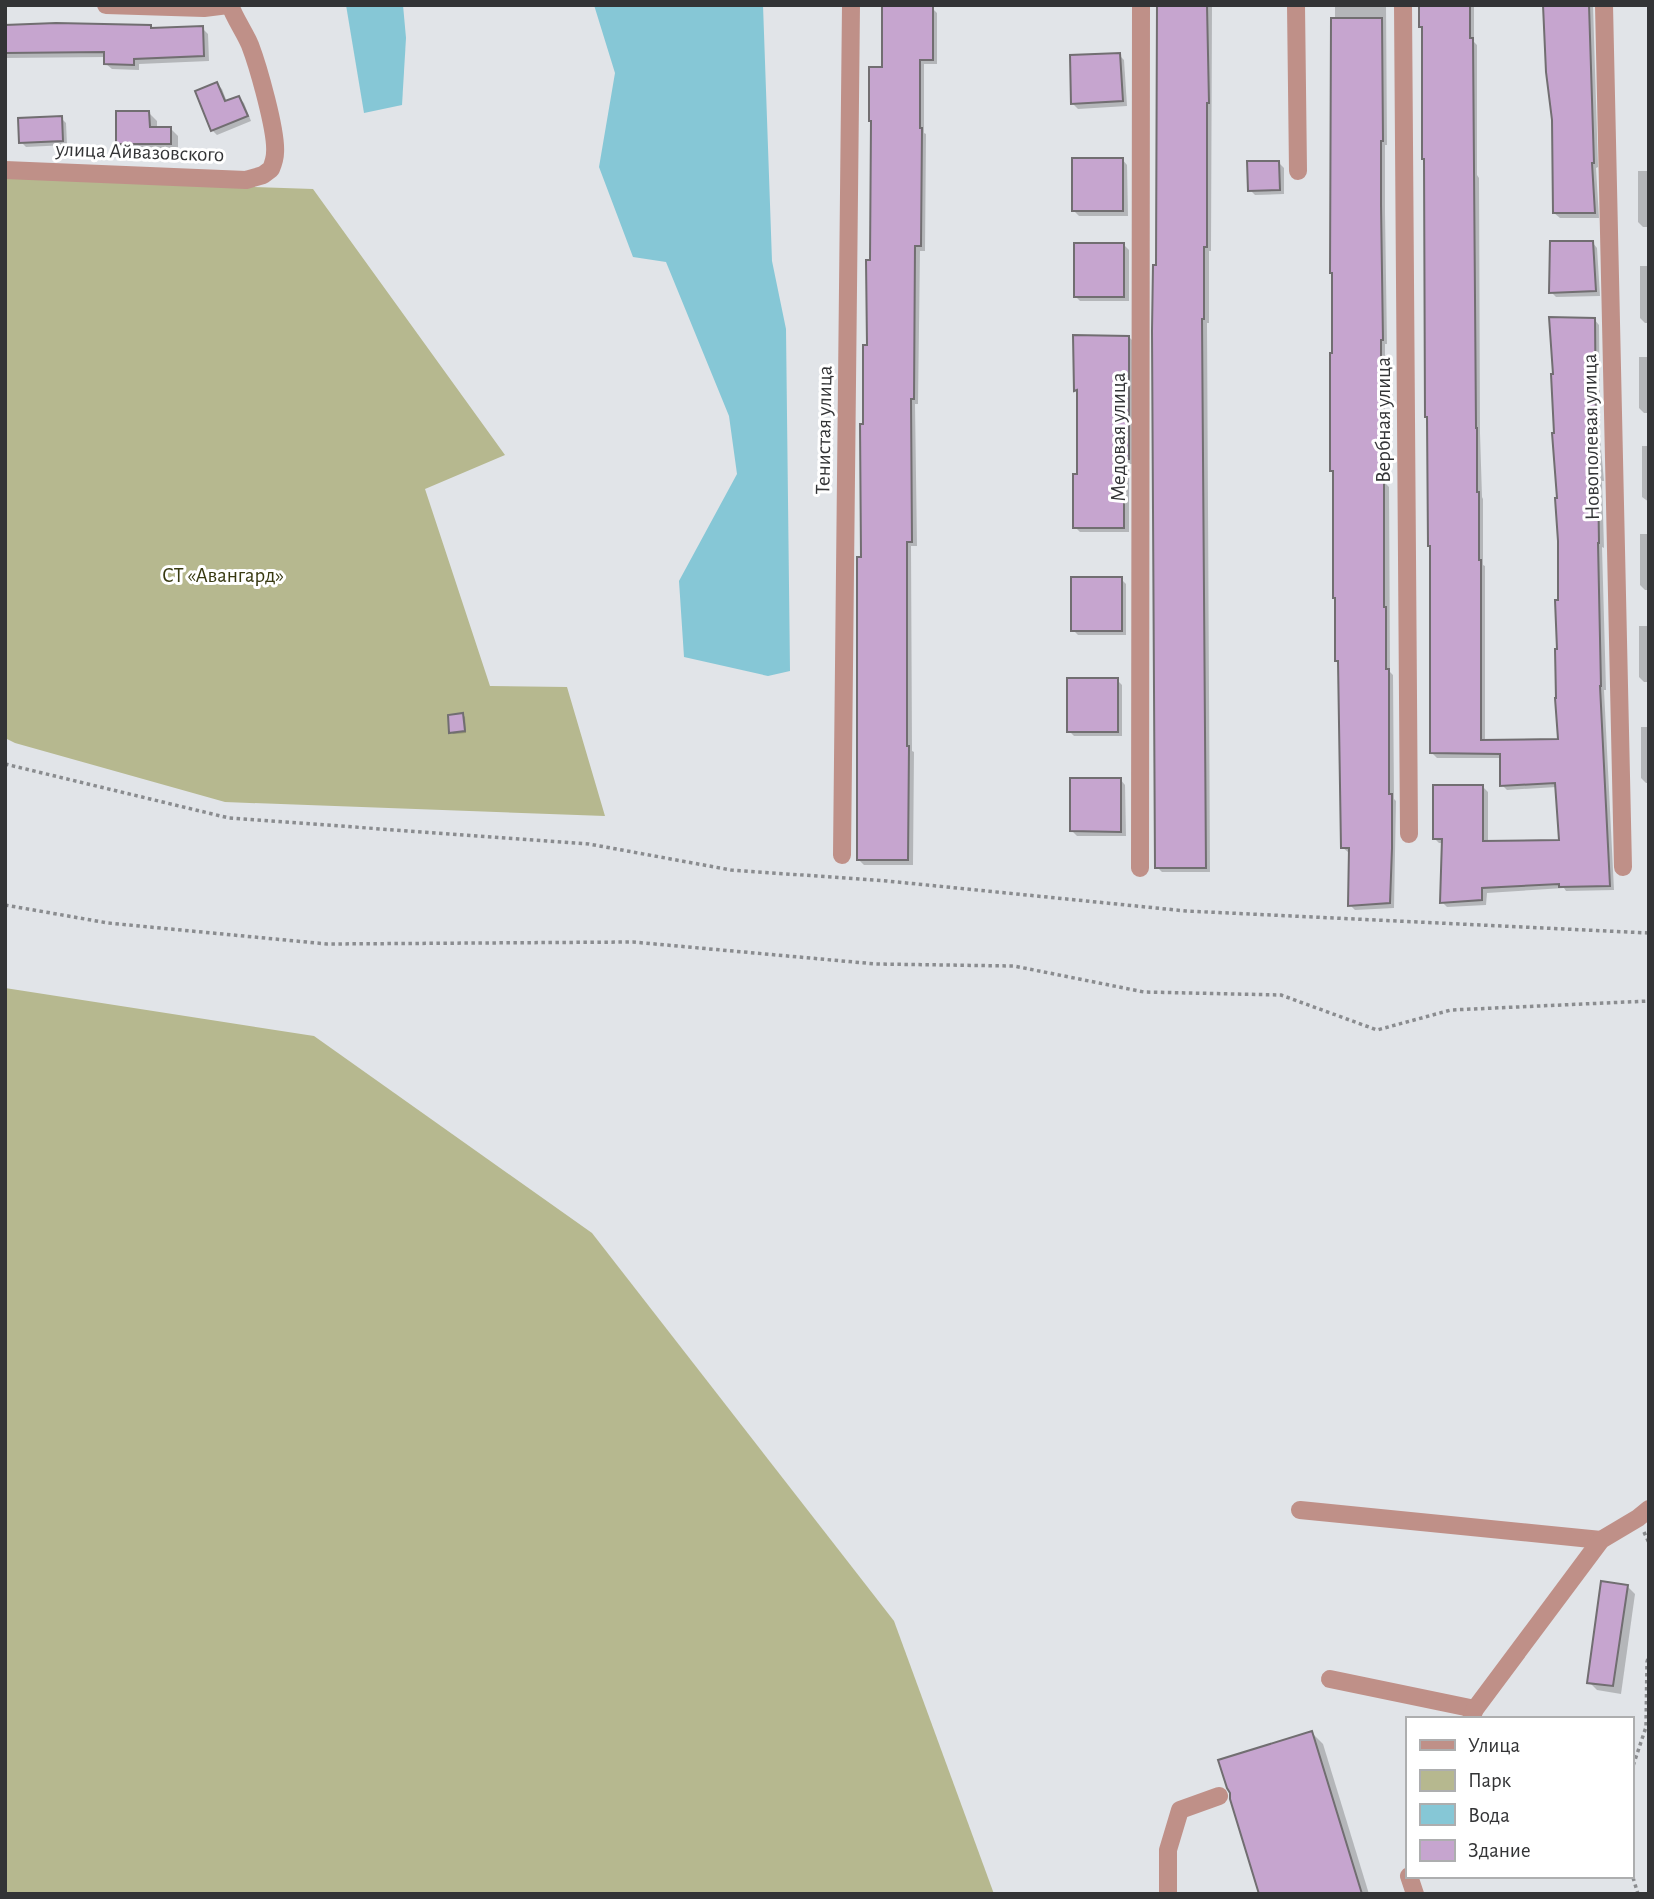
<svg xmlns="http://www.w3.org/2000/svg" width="1654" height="1899" font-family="'Alegreya Sans',sans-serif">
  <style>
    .green { fill: #b6b88f }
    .water { fill: #86c7d6 }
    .shadow { fill: #0003 }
    .building { fill: #c6a5cf; stroke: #716e71; stroke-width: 2 }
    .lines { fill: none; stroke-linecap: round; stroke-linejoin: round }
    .path { stroke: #8a8c8f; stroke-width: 3.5; stroke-dasharray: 3.5 3.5; stroke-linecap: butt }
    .minor { stroke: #bf9088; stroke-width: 18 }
    .labels { text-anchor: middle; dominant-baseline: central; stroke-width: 6; stroke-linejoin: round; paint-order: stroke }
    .street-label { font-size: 21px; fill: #333436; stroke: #fff }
    .park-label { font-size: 21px; fill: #373910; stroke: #fff }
  </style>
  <rect width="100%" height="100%" fill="#e1e4e8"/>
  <g class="green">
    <polygon points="5,178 313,189 505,455 425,489 490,686 567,687 605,816 225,802 15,743 5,738"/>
    <polygon points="5,988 314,1036 592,1233 894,1621 994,1894 5,1894"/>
  </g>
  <g class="water">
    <polygon points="346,5 403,5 406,38 402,105 364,113"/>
    <polygon points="594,5 763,5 772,261 786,329 790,671 768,676 684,657 679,581 737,474 729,416 666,262 633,257 599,167 615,73"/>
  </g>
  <g class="shadow">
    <polygon points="884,5 929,5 929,8 932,8 937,13 937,64 924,64 924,133 926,134 925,251 920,251 918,404 915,404 917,546 911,546 912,751 914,752 913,865 864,865 859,860 865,425 871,262 884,69"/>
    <polygon points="1159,5 1212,5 1211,251 1209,251 1209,323 1207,323 1210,872 1162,872 1157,867"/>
    <polygon points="1335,5 1386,5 1387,145 1385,145 1385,212 1387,344 1385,344 1385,483 1389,487 1390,672 1393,675 1394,799 1396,801 1394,908 1355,910 1350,905 1351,852 1348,852 1342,847 1340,663 1337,660 1335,474 1331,470 1334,355"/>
    <polygon points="1420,5 1474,5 1474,42 1477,45 1477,175 1479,178 1480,433 1482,497 1483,499 1483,565 1485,566 1485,741 1560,740 1560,601 1594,319 1599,325 1600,438 1604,481 1602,481 1604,548 1602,547 1606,690 1604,690 1614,890 1566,891 1564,888 1487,893 1486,905 1447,907 1442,902 1443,843 1439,843 1434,838 1483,787 1488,792 1488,843 1561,841 1557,787 1507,790 1502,785 1502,758 1437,758 1432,753 1431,547 1424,30 1420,26"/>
    <polygon points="1546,5 1593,5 1598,167 1596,168 1599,218 1560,218 1554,213 1554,120"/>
    <polygon points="5,26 150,27 154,30 202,28 208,34 209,61 139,64 139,70 112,69 106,64 106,57 5,58"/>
    <polygon points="1119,55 1124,60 1127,106 1078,109 1073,104"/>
    <polygon points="217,84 222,89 227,102 239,98 244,103 251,121 217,135 212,130"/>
    <polygon points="149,113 157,121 157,128 170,128 178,136 178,151 126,151 118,143"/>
    <polygon points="61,118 66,123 67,145 26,147 21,142"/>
    <polygon points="1122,159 1127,165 1128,216 1079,216 1074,211"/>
    <polygon points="1279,163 1284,168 1284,194 1255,195 1250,190"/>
    <polygon points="1638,171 1649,171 1649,227 1643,227 1638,222"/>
    <polygon points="1592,242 1597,248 1600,296 1556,297 1551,292"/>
    <polygon points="1124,245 1129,250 1129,301 1080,301 1075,296"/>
    <polygon points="1640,266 1649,266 1649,323 1645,323 1640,318"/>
    <polygon points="1129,337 1134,342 1133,464 1129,464 1129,532 1080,532 1075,527 1079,476 1079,392 1076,390"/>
    <polygon points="1639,357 1649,357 1649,413 1644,413 1639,408"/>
    <polygon points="1642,446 1649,446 1649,502 1642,497"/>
    <polygon points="1640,534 1649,534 1649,590 1645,590 1640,585"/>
    <polygon points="1121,579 1126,584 1126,635 1078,635 1073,630"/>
    <polygon points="1639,626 1649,626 1649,682 1644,682 1639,677"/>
    <polygon points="1117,680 1122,685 1122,736 1074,736 1069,731"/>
    <polygon points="463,715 465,717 466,733 453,734 451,732"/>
    <polygon points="1641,727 1649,727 1649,783 1646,783 1641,778"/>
    <polygon points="1120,779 1125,785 1126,836 1077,836 1072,831"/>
    <polygon points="1627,1586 1635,1594 1621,1694 1597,1690 1589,1682"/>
    <polygon points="1312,1733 1323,1744 1369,1894 1261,1894"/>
  </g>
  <g class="building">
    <polygon points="1157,5 1207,5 1209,103 1207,103 1207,247 1204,247 1204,319 1202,319 1206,868 1155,868 1152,331 1153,265 1156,265"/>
    <polygon points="1419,5 1470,5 1470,38 1473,38 1476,428 1477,428 1477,492 1479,492 1479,560 1481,560 1481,740 1558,739 1555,698 1556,698 1555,649 1557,649 1555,600 1558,600 1558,541 1555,498 1557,498 1552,433 1554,433 1551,374 1553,374 1549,317 1595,318 1596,432 1599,476 1598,476 1599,543 1598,543 1601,686 1600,686 1610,886 1559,887 1559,884 1482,888 1482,900 1440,903 1442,839 1433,839 1433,785 1483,785 1483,841 1559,840 1555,783 1500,786 1500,754 1430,753 1430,546 1428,546 1427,417 1425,417 1424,159 1422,159 1422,27 1419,27"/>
    <polygon points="1543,5 1589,5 1594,163 1592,163 1595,213 1553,213 1552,120 1546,72"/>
    <polygon points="882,6 933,6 933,60 920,60 920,128 922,128 921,246 915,246 914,399 911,399 912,542 907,542 907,746 909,746 908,860 857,860 857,557 861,557 860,424 863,424 863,345 867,345 866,260 870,260 871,121 869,121 869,67 882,67"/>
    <polygon points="1331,18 1382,18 1383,141 1381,141 1381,205 1383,340 1381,340 1381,480 1384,480 1384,607 1386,607 1386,669 1389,669 1389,794 1392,794 1392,848 1390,903 1348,906 1349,848 1341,848 1338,661 1335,661 1335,598 1333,598 1333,471 1330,471 1330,353 1332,353 1332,273 1330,273"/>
    <polygon points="56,23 151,25 151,28 203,26 204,56 134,59 134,65 104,64 104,52 5,53 5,25"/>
    <polygon points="1120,53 1123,101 1071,104 1070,55"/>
    <polygon points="217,82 225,101 239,96 248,116 211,131 195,91"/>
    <polygon points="116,111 149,111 150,127 171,127 171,144 116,144"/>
    <polygon points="62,116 63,141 19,143 18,118"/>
    <rect x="1072" y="158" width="51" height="53"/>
    <polygon points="1247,161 1279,161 1280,190 1248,191"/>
    <polygon points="1550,241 1593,241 1596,291 1549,293"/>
    <rect x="1074" y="243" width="50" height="54"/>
    <polygon points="1073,335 1129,336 1129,459 1124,459 1124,528 1073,528 1073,474 1077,474 1077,390 1074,391"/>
    <rect x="1071" y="577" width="51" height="54"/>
    <rect x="1067" y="678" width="51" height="54"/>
    <polygon points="463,713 465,731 449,733 448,715"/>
    <polygon points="1070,778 1121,778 1121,832 1070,831"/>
    <polygon points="1601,1581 1628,1585 1613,1686 1587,1683"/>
    <polygon points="1312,1731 1362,1894 1259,1894 1230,1799 1230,1793 1227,1788 1218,1760"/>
  </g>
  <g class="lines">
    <g class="path">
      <polyline points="5,764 229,818 589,844 731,870 887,881 1186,911 1649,933"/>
      <polyline points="5,905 108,923 327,944 633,942 876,964 1014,966 1144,992 1281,995 1377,1030 1451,1010 1649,1001"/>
      <polyline points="1644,1532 1649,1543"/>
      <polyline points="1631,1772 1646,1727 1647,1662 1649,1655"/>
      <polyline points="1631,1871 1638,1894"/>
    </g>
    <g class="minor">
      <polyline points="106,5 204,8 228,5"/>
      <polyline points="1296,5 1298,171"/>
      <polyline points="1403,5 1409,834"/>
      <polyline points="1604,5 1623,867"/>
      <path d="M 5,170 L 246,180 L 263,175 L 271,169 C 273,164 275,158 275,153 C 277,132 258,66 250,45 C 244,31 235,19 230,5"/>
      <polyline points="842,855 851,5"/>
      <polyline points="1140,868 1141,5"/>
      <polyline points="1300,1510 1601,1540"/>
      <polyline points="1330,1679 1475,1709"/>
      <polyline points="1471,1719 1475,1709 1601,1540 1638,1518 1649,1509"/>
      <polyline points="1409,1876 1415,1894"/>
      <polyline points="1168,1894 1168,1850 1180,1810 1219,1796"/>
    </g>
  </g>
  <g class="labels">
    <g class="street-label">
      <text transform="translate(140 152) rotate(2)">улица Айвазовского</text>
      <text transform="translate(1383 420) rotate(-90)">Вербная улица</text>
      <text transform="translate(824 430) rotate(-89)">Тенистая улица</text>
      <text transform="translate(1118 437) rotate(-90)">Медовая улица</text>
      <text transform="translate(1591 437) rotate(-91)">Новополевая улица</text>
    </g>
    <g class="park-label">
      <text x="223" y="575">СТ «Авангард»</text>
    </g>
  </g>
  <rect width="1654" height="1899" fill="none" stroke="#333436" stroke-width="14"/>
  <rect x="1406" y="1717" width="228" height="161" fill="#ffffff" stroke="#adaeaf" stroke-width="2"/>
  <rect x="1420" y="1740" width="35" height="10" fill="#bf9088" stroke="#adaeaf" stroke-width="2"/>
  <text x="1468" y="1752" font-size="21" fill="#333436">Улица</text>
  <rect x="1420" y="1770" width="35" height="21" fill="#b6b88f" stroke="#adaeaf" stroke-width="2"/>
  <text x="1468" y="1787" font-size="21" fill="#333436">Парк</text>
  <rect x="1420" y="1804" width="35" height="21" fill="#86c7d6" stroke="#adaeaf" stroke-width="2"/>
  <text x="1468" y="1822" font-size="21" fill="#333436">Вода</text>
  <rect x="1420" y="1840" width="35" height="21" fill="#c6a5cf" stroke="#adaeaf" stroke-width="2"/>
  <text x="1468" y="1857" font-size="21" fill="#333436">Здание</text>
</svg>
